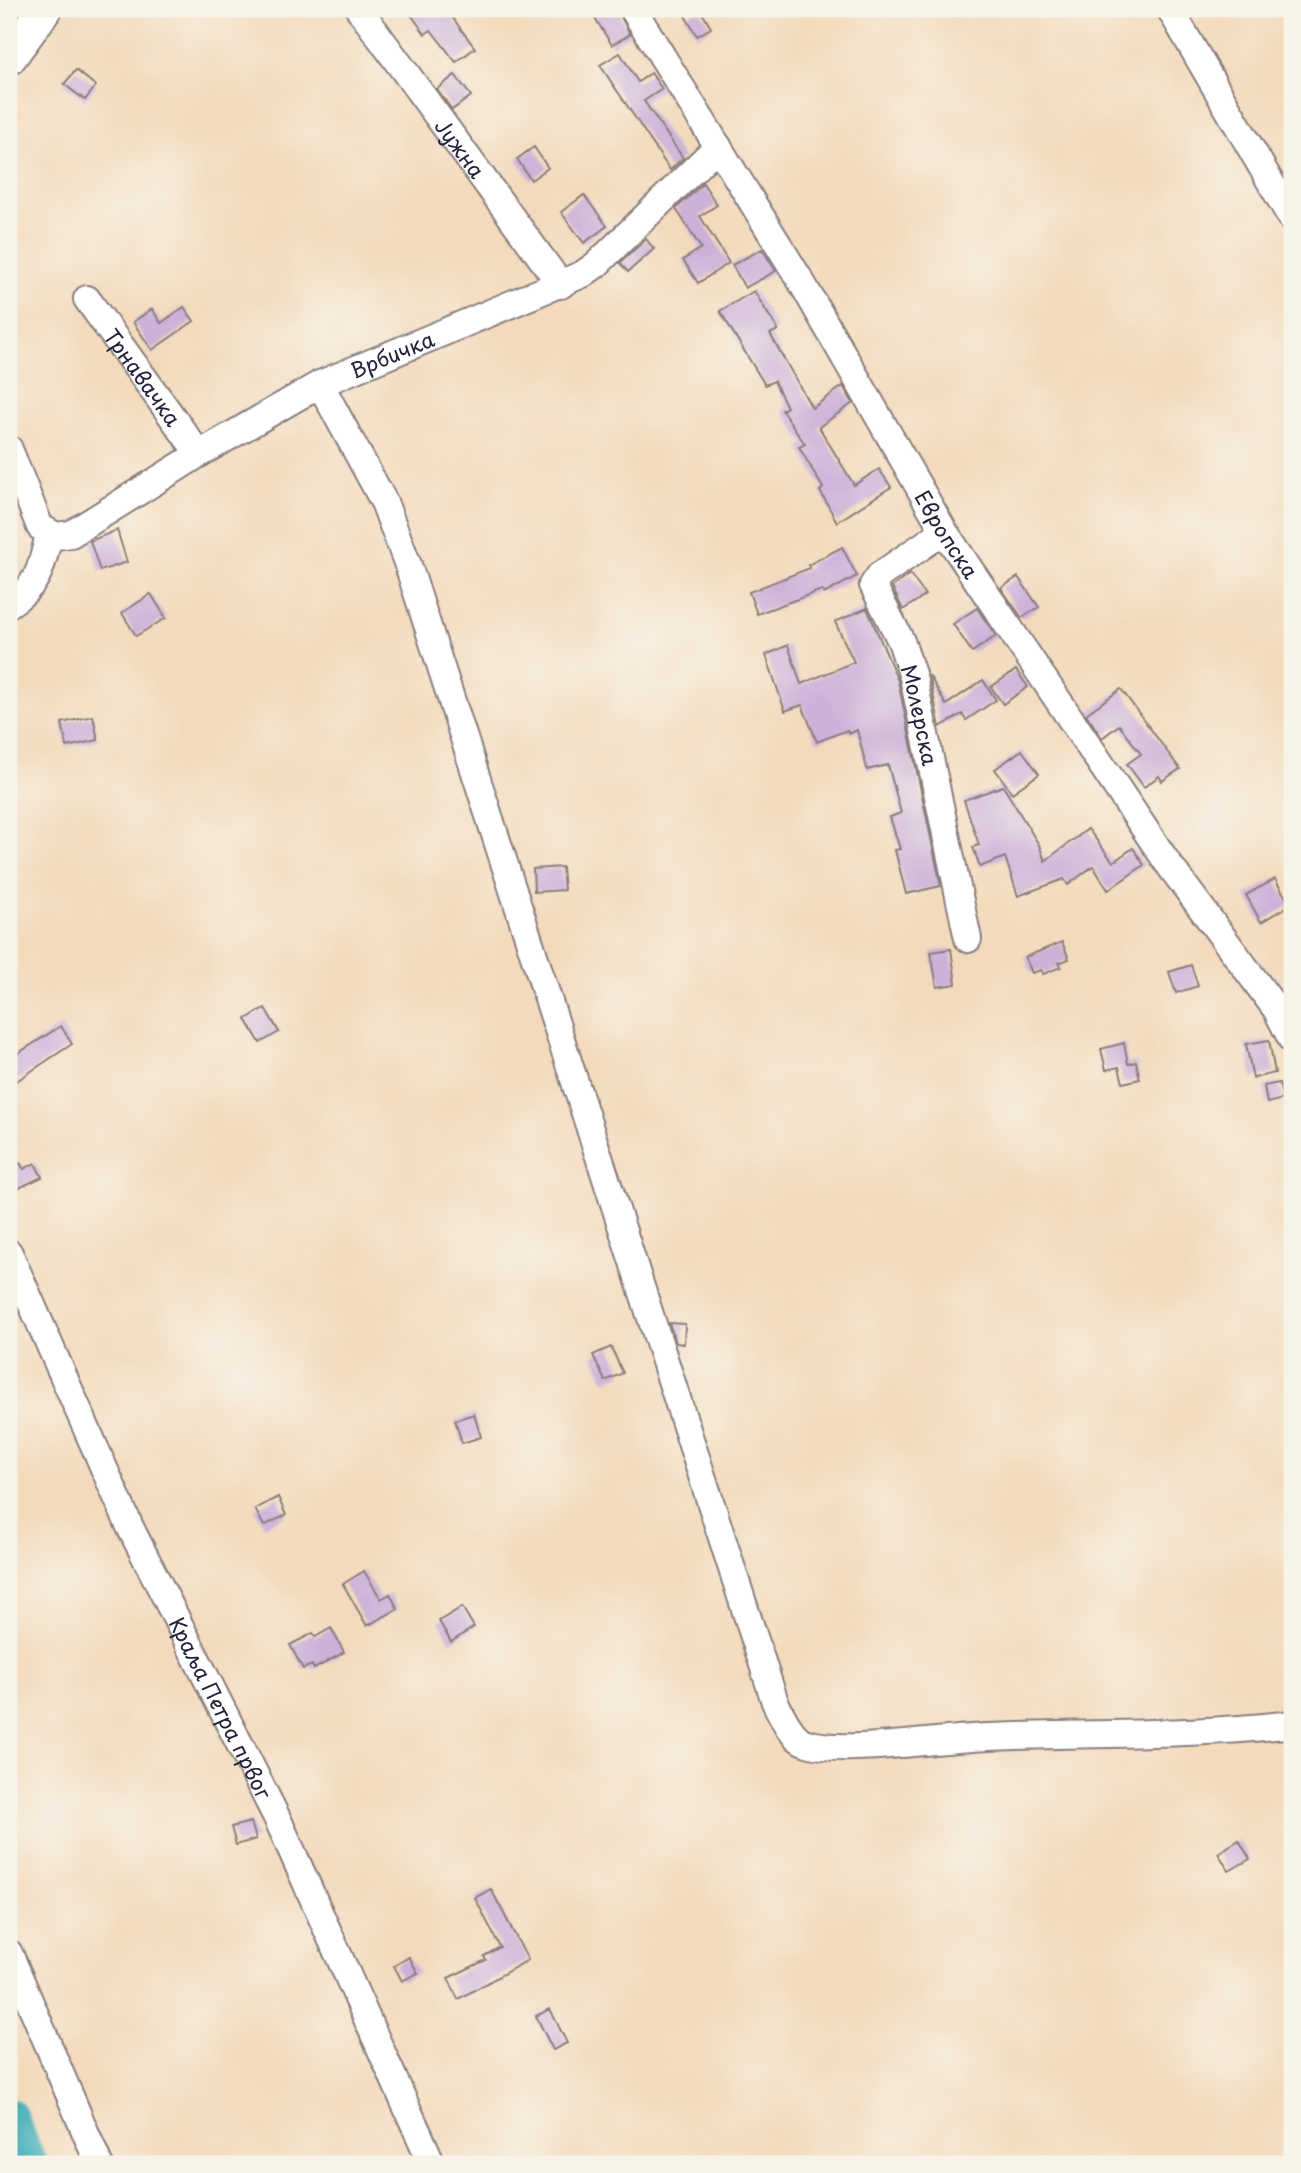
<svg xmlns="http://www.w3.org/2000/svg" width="1301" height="2173" font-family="'Playpen Sans',sans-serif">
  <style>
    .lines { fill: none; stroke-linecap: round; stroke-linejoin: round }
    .river { stroke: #3eaeb8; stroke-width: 37 }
    .building { fill: #ccb1d9 }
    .minor-casing { stroke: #8a7e7c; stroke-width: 30 }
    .major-casing { stroke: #8a7e7c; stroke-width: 37 }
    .minor { stroke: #fff; stroke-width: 26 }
    .major { stroke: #fff; stroke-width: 33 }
    .labels { text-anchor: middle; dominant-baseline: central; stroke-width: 6; stroke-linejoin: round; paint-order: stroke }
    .street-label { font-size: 21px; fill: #22223b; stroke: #f7f3e8 }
  </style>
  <rect width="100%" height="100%" fill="#f7f3e8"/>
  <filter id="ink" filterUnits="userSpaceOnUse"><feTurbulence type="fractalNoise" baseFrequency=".0143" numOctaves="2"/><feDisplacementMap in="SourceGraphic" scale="14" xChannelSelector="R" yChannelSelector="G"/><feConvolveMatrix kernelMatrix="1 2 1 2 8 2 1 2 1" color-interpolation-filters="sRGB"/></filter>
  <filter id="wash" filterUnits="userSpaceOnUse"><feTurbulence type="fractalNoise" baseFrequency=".00686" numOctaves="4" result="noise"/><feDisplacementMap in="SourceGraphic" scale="28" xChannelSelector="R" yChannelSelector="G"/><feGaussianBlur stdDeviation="1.57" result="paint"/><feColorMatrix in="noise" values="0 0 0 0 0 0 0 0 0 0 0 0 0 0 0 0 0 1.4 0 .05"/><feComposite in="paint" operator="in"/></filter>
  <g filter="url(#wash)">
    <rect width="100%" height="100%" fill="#f3dabc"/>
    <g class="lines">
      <polyline class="river" points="9,2117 29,2164"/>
    </g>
    <g id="blocks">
      <g class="building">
        <polygon points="407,9 446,9 475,48 456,62 431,30 425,34"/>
        <polygon points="589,9 617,9 630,34 612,45"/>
        <polygon points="700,9 711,28 697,36 685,16"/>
        <polygon points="620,53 638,82 651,73 662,89 644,101 683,158 670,170 600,65"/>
        <polygon points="76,70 96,86 85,100 64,84"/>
        <polygon points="455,75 471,96 452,110 437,89"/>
        <polygon points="534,147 548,168 531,180 517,159"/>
        <polygon points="703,183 717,205 700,216 729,263 698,283 683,260 701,248 676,209"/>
        <polygon points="584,195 607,226 584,243 561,212"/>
        <polygon points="646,239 654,249 628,272 620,263"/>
        <polygon points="762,249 776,271 745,288 732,265"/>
        <polygon points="754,291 778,330 770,334 812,408 843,386 853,403 819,427 854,485 879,469 891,487 837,522 820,491 823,488 799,447 805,444 782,410 787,407 774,381 765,385 720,311"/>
        <polygon points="184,307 194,321 152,350 133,322 152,309 161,323"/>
        <polygon points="117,530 127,562 100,571 90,541"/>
        <polygon points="842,547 857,576 824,594 822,590 757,614 749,592 810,568 808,565"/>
        <polygon points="910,574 925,595 903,610 892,587"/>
        <polygon points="1018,577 1039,607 1022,618 1001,588"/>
        <polygon points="151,594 166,618 136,636 122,613"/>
        <polygon points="867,608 898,681 941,886 906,894 895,850 900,849 890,817 901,813 888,765 867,770 857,730 849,734 847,730 817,742 802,705 785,711 766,655 788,645 801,684 854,662 835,622"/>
        <polygon points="977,608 996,636 972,652 953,624"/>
        <polygon points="1016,670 1028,687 1003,704 991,687"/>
        <polygon points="929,675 946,705 983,680 996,700 966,720 962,714 940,727"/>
        <polygon points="1121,689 1180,769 1162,781 1159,776 1144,787 1127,764 1141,754 1119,725 1102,738 1086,714"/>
        <polygon points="93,716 98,740 67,747 62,723"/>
        <polygon points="1022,750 1039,774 1012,793 995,769"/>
        <polygon points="1003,786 1039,845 1045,861 1088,829 1113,862 1133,848 1144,865 1108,890 1093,866 1068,885 1064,879 1018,896 1005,857 980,867 973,847 979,845 964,800"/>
        <polygon points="562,867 564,890 534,892 533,869"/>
        <polygon points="1275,879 1290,905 1261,922 1246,895"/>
        <polygon points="1062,942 1069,959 1059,963 1061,967 1043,974 1041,970 1032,973 1025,957"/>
        <polygon points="951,949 956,984 937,987 931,952"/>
        <polygon points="1191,965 1198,986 1176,993 1169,972"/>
        <polygon points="265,1008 279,1032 260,1043 246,1019"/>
        <polygon points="61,1026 72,1044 9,1086 9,1059"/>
        <polygon points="1269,1040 1275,1073 1253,1078 1246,1044"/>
        <polygon points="1124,1043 1128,1064 1136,1062 1140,1079 1123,1083 1119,1067 1106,1070 1101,1049"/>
        <polygon points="1279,1083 1283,1099 1267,1103 1264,1086"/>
        <polygon points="20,1163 24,1169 35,1163 42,1177 13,1191 9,1182 9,1169"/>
        <polygon points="669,1323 685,1324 684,1344 676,1343"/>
        <polygon points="611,1347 623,1373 605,1381 593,1355"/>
        <polygon points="474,1414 481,1437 462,1443 455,1420"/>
        <polygon points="278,1497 286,1515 264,1526 255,1509"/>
        <polygon points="364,1571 381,1599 390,1594 398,1609 367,1626 343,1584"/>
        <polygon points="462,1607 474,1627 451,1642 439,1621"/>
        <polygon points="331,1628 344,1652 314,1669 312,1665 303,1669 290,1645 313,1633 315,1637"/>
        <polygon points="251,1822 256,1839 236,1845 231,1827"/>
        <polygon points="1239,1840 1250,1859 1229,1871 1218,1853"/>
        <polygon points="491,1889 528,1960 458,1999 448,1978 486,1960 484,1956 500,1947 475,1898"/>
        <polygon points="409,1957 418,1973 402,1981 394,1966"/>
        <polygon points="550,2009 567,2043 553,2050 536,2016"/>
      </g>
    </g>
  </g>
  <g filter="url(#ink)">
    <use href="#blocks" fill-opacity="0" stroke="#8a7e7c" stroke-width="2"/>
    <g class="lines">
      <defs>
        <g id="minor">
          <path id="s1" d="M 359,9 L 561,285"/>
          <path id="s2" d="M 633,9 L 802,283 L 944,531 L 1167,862 L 1276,1009 L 1292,1040"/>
          <polyline points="1170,9 1292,219"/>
          <path id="s3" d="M 87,299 L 199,454"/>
          <path d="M 320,384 L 384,502 L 408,565 L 775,1702 C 782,1715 791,1739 807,1743 C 843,1754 930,1740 972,1738 C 1078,1732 1186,1737 1292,1724"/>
          <path id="s4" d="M 9,449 L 40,527 L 56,536 L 71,534 L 199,454 L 320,384 L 583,274 L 597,264 L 718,146"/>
          <path id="s5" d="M 944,531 L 880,575 L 873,585 L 901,641 L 913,677 L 968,939"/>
          <path d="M 9,604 C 40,584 41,568 49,534"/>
          <path id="s6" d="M 9,1253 L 130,1527 L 278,1820 L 432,2164"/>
          <polyline points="9,1953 99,2164"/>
        </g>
        <polyline id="major" points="9,58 45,9"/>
      </defs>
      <use href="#minor" class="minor-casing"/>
      <use href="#major" class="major-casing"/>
      <use href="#minor" class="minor"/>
      <use href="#major" class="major"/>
    </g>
  </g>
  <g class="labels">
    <g class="street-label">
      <text stroke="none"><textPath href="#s1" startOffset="172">Јужна</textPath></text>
      <text stroke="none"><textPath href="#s4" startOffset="486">Врбичка</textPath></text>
      <text stroke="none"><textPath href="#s3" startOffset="96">Трнавачка</textPath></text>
      <text stroke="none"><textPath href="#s2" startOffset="612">Европска</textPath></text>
      <text stroke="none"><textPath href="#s5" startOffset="229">Молерска</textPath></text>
      <text stroke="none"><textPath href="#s6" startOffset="502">Краља Петра првог</textPath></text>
    </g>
  </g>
  <rect width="1301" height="2173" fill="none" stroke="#f7f3e8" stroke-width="35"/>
</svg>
